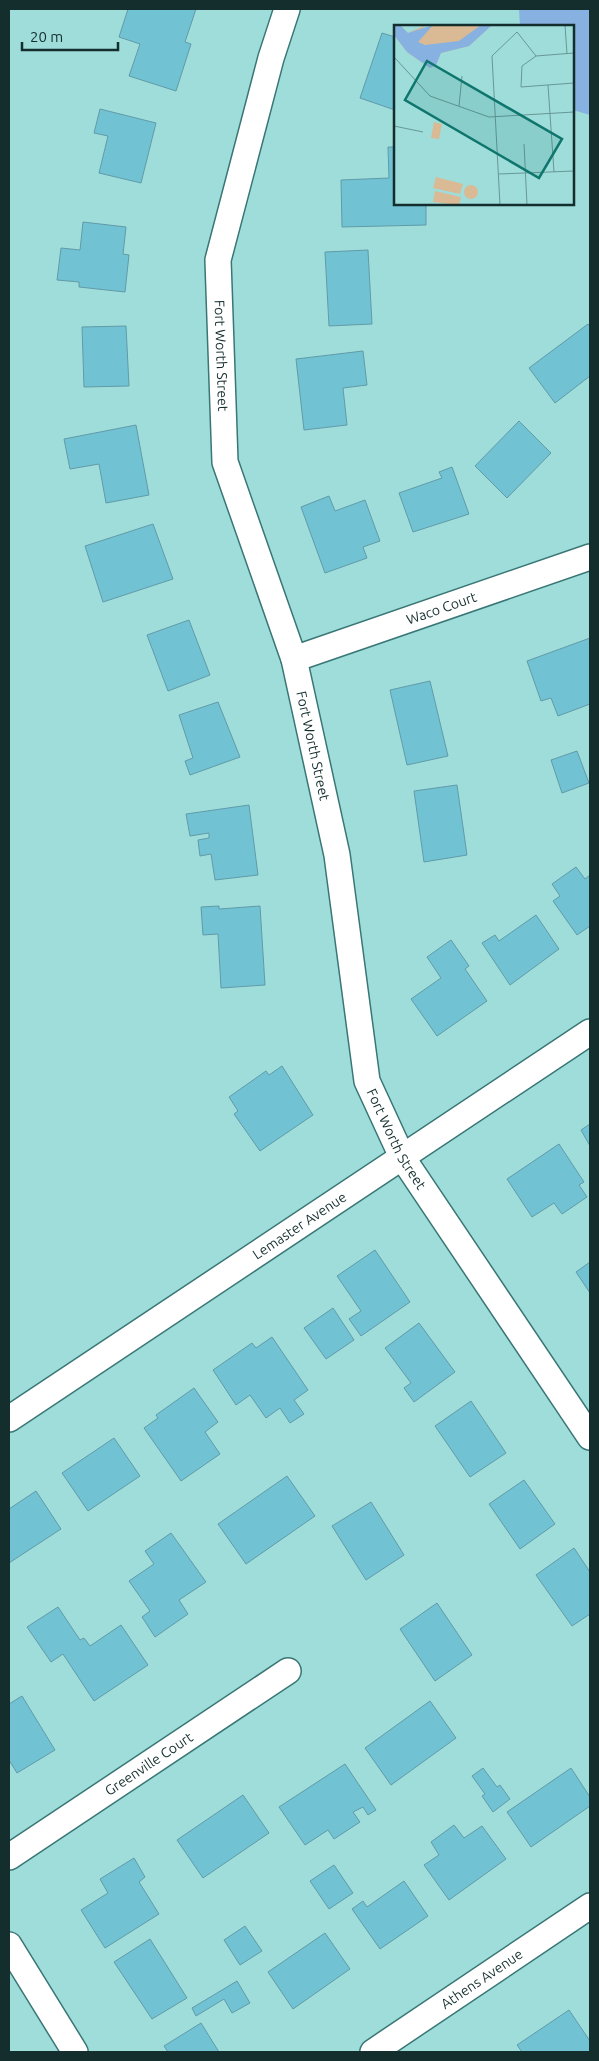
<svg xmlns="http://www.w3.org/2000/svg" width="599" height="2061" font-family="Ubuntu,sans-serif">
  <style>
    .water { fill: #87b1e0 }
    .building { fill: #71c2d3; stroke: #619ba8 }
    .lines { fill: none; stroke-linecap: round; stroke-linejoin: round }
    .minor-casing { stroke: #397675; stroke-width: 28 }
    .minor { stroke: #fff; stroke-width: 25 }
    .labels { text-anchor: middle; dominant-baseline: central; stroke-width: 4; stroke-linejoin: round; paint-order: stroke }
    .street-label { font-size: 14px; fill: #142e2d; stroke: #9fdddb }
    .inset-road { fill: none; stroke: #679795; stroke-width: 1 }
    .view { fill: #0f766e; fill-opacity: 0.15; stroke: #0f766e; stroke-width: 2.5 }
    .inset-edge { fill: none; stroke: #142e2d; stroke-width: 2.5 }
  </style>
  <rect width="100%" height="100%" fill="#9fdddb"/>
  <polygon class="water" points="519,9 590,9 590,115 573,110 573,26 520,26"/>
  <g class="building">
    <polygon points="128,9 196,9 185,42 191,44 176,91 129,76 140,44 119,37"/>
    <polygon points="382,33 395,37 395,110 360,98"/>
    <polygon points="100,109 156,123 141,183 99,173 108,136 94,133"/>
    <polygon points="388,147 395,147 395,204 426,204 426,225 342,227 341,180 389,178"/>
    <polygon points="83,222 126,227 123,254 129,255 125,292 79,287 79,282 57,280 61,248 80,250"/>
    <polygon points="368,250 372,324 329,326 325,252"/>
    <polygon points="588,324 590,327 590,376 555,403 529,368"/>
    <polygon points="126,326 129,386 84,387 82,327"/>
    <polygon points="363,351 367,385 343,388 347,425 304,430 296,359"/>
    <polygon points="519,421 551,453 507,498 475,466"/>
    <polygon points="136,425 149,495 106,503 99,464 70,469 64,439"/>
    <polygon points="452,467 469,514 413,532 399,493 442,478 439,472"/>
    <polygon points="329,496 335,511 365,500 380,541 363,547 367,558 325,573 301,507"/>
    <polygon points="153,524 173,579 103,602 85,546"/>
    <polygon points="189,620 210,675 168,691 147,635"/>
    <polygon points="590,638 590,704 558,716 551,698 541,701 527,661"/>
    <polygon points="430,681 448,756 407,765 390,690"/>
    <polygon points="218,702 240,757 190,775 185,761 193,758 179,715"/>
    <polygon points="577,751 589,783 562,793 551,760"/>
    <polygon points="457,785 467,855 424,862 414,791"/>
    <polygon points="249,805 258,875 215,880 211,854 200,856 198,840 209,838 209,833 190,836 186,814"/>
    <polygon points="576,867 585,879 590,875 590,926 577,935 553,901 560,896 552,884"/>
    <polygon points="219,906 219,909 260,906 265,985 221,988 218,934 203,935 201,907"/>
    <polygon points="536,915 559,949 510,985 482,943 495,935 499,941"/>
    <polygon points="451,940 469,966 465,969 487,1001 437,1036 411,999 441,978 427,957"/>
    <polygon points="282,1066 313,1115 260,1151 234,1114 238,1111 229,1097 266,1071 269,1075"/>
    <polygon points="590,1124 590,1146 581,1130"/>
    <polygon points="559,1144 584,1182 579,1185 587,1197 562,1214 554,1203 532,1217 507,1179"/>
    <polygon points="375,1250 410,1302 361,1336 349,1319 361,1311 337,1276"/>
    <polygon points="590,1262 590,1293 576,1272"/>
    <polygon points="333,1308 354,1340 326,1359 304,1328"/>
    <polygon points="419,1323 455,1372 414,1402 404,1388 411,1383 385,1348"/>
    <polygon points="272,1337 308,1390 294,1400 304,1414 290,1423 280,1408 266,1418 250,1395 236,1405 213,1370 252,1343 256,1348"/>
    <polygon points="194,1388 218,1422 205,1432 220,1454 181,1481 144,1428 158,1418 156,1415"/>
    <polygon points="471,1401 506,1453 470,1477 435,1426"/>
    <polygon points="114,1438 140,1476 88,1511 62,1473"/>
    <polygon points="287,1476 315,1516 246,1564 218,1524"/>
    <polygon points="524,1480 555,1524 520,1549 489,1504"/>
    <polygon points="36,1491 61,1529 9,1563 9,1509"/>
    <polygon points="371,1502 404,1555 366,1580 332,1526"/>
    <polygon points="171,1533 206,1582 179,1600 188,1614 155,1637 142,1617 150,1611 129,1581 154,1564 145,1551"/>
    <polygon points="574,1548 590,1572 590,1614 572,1626 536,1575"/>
    <polygon points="437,1603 472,1655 435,1681 400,1629"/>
    <polygon points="58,1607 80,1640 84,1638 90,1646 121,1625 148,1665 94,1701 63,1654 51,1662 27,1627"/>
    <polygon points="22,1696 55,1750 17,1773 9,1760 9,1704"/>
    <polygon points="430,1701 456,1738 391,1785 365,1748"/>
    <polygon points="345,1764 376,1810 368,1815 363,1807 353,1812 360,1822 334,1839 328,1830 305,1845 279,1807"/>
    <polygon points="483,1768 497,1787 500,1785 510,1799 493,1812 482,1796 485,1794 472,1776"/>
    <polygon points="571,1768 590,1797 590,1806 531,1847 507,1812"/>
    <polygon points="243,1795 269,1833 203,1878 177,1840"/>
    <polygon points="454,1825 464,1838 482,1826 506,1859 449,1900 424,1865 439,1855 431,1842"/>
    <polygon points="134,1858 145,1877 139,1882 159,1914 105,1948 81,1910 108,1893 100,1879"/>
    <polygon points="334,1865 353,1893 329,1909 310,1881"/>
    <polygon points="404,1881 428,1916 380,1949 352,1909 363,1901 367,1907"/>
    <polygon points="245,1926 262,1951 240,1965 224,1940"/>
    <polygon points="325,1933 350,1969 293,2009 268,1972"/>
    <polygon points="150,1939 187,1998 152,2019 114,1962"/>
    <polygon points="237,1981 250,2003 232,2013 224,1999 196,2016 192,2008"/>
    <polygon points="569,2010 590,2041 590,2052 522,2052 517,2045"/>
    <polygon points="201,2023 219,2052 168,2052 164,2046"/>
  </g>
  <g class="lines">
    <defs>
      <g id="minor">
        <path id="s1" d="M 287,9 L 271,58 L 218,260 L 225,462 L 294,659 L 337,855 L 367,1081 L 402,1157 L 590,1437"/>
        <path id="s2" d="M 294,659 L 590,557"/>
        <path id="s3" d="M 9,1419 L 590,1032"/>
        <path id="s4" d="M 9,1857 L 288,1671"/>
        <polyline points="9,1945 75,2052"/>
        <path id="s5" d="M 373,2052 L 590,1906"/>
      </g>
    </defs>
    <use href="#minor" class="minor-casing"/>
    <use href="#minor" class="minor"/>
  </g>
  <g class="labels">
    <g class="street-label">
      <text stroke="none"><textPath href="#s1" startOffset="356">Fort Worth Street</textPath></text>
      <text stroke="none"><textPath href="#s2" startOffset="156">Waco Court</textPath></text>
      <text stroke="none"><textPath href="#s1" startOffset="760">Fort Worth Street</textPath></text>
      <text stroke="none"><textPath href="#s1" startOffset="1165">Fort Worth Street</textPath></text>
      <text stroke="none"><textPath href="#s3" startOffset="349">Lemaster Avenue</textPath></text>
      <text stroke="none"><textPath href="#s4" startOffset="168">Greenville Court</textPath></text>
      <text stroke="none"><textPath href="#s5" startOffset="131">Athens Avenue</textPath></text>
    </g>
  </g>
  <g transform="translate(394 25)">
    <rect width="180" height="180" fill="#9fdddb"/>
    <path d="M 0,0 L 6,0 L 14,8 L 31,0 L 21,19 L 37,0 L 98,0 L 75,21 L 47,28 L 42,40 L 36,43 L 13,27 L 0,10 ZM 40,97 L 48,99 L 45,114 L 37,113 ZM 42,152 L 69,159 L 66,169 L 39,163 ZM70 167a7 7 0 1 1 14 0a7 7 0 1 1-14 0ZM 41,166 L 67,172 L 65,180 L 39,177 Z" fill="#d9ba94"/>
    <path d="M 0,0 L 6,0 L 14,8 L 39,0 L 24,17 L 31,20 L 65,16 L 87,0 L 98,0 L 75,21 L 47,28 L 42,40 L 36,43 L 13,27 L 0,10 Z" fill="#87b1e0"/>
    <path class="inset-road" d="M 171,0 L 173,29M 142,31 L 128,41 L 127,62 L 180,58M 0,32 L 36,71 L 95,92 L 180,87M 154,60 L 160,147M 65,81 L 68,51M 0,101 L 29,107M 130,119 L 133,180M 105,149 L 180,146M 106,180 L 98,31 L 123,7 L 142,31 L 180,28"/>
    <path class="view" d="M 33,36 L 168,114 L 145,153 L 11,75 Z"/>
    <rect width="180" height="180" class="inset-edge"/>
  </g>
  <rect width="599" height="2061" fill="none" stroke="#142e2d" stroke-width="20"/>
  <path d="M22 42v8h96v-8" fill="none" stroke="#142e2d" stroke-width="2.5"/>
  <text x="30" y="42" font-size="15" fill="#142e2d" stroke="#9fdddb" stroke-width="4" paint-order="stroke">20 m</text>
</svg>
